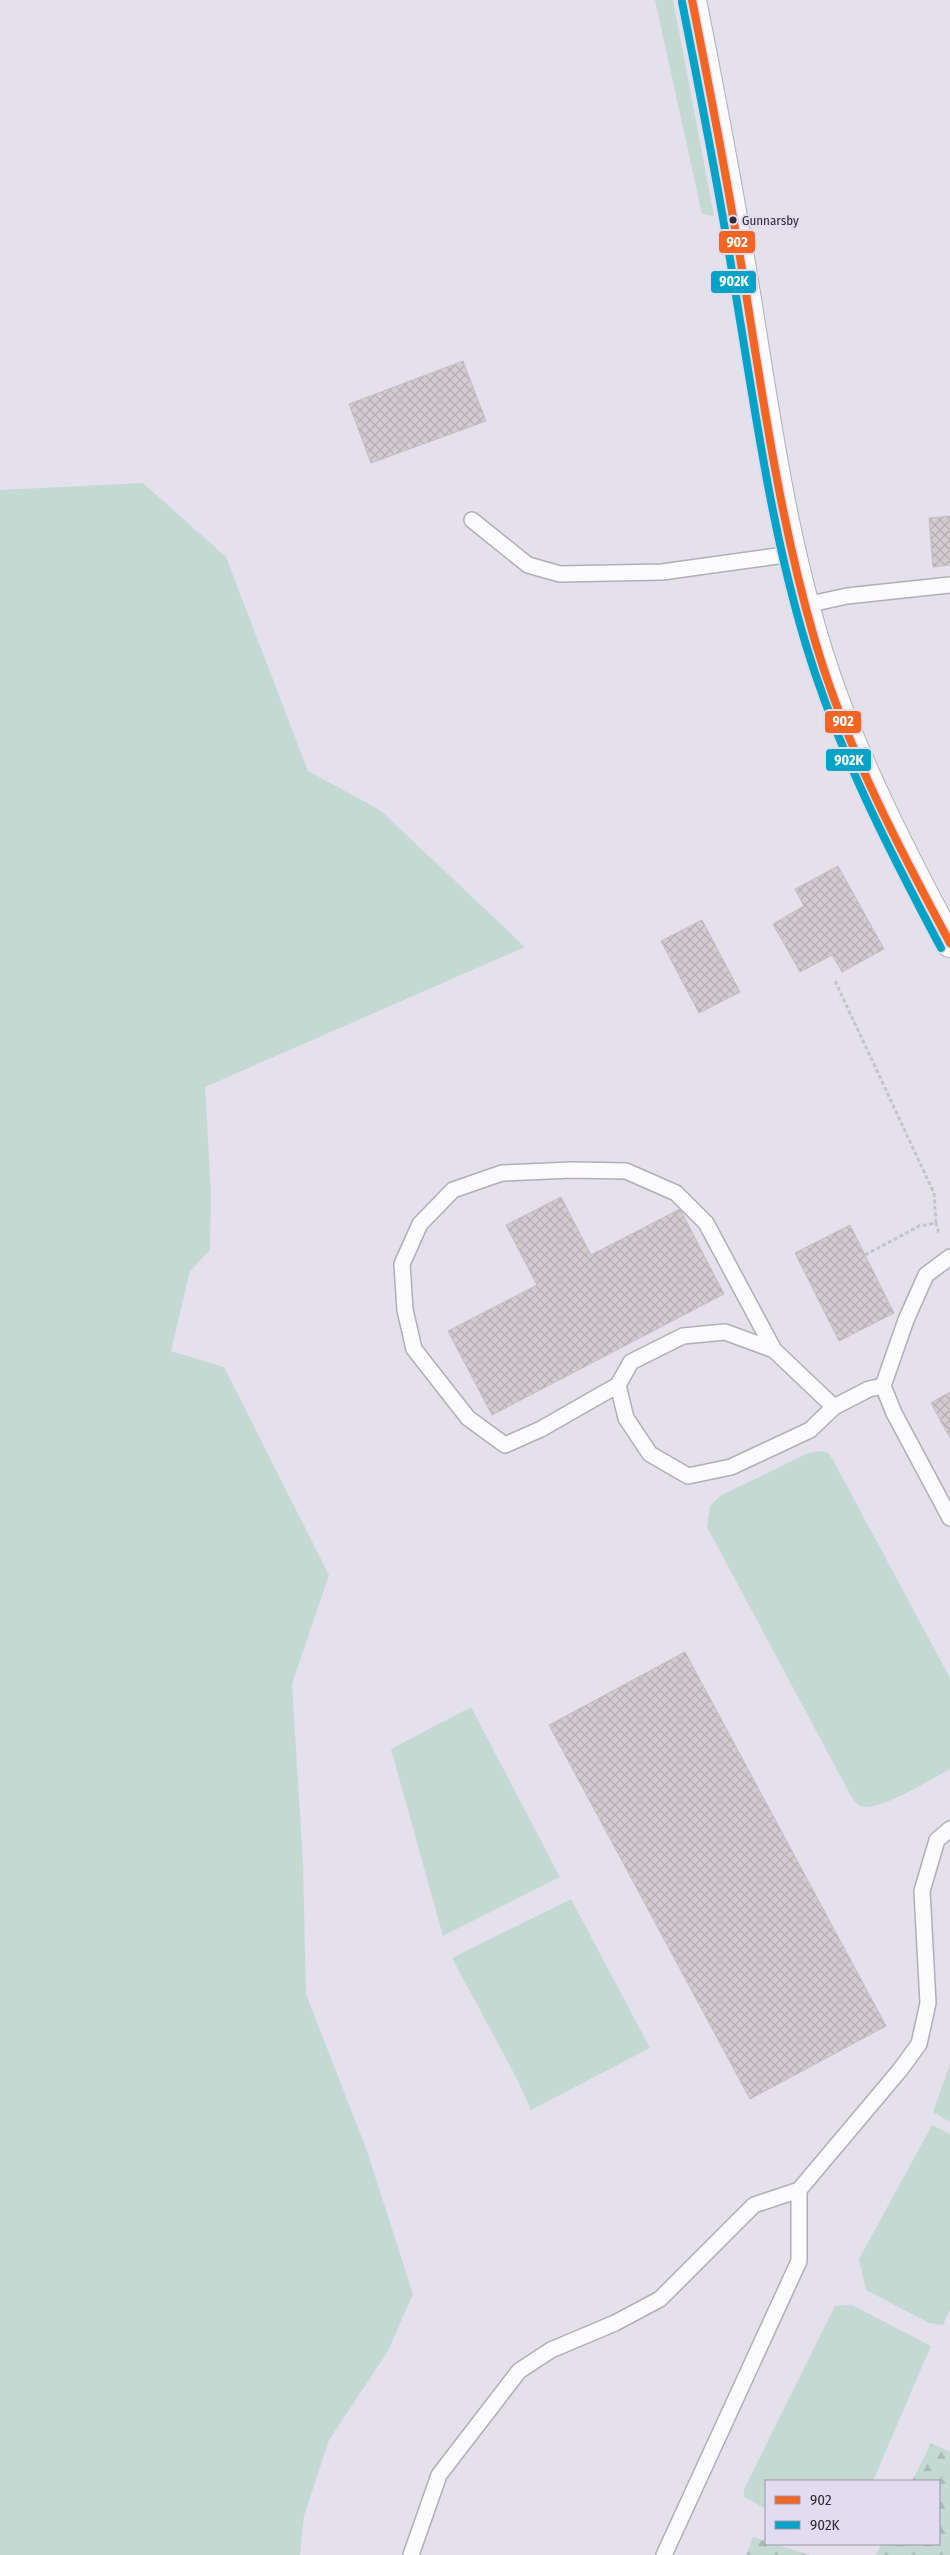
<svg xmlns="http://www.w3.org/2000/svg" width="950" height="2555" font-family="'Fira Sans Condensed',sans-serif">
  <style>
    .grass { fill: #c5d9d3 }
    .forest { fill: url(#forest-firs) }
    .building { fill: url(#building-cross-hatch); stroke: #c4bec1 }
    .lines { fill: none; stroke-linecap: round; stroke-linejoin: round }
    .lane-casing { stroke: #b1aeb7; stroke-width: 18 }
    .secondary-casing { stroke: #b1aeb7; stroke-width: 30 }
    .path { stroke: #c5c4c8; stroke-width: 3; stroke-dasharray: 4 2.5; stroke-linecap: butt }
    .lane { stroke: #fbfafc; stroke-width: 15 }
    .secondary { stroke: #fbfafc; stroke-width: 28 }
    .bus-1-casing { stroke: #e2dcf1; stroke-width: 11 }
    .bus-2-casing { stroke: #e2dcf1; stroke-width: 11 }
    .bus-1 { stroke: #f26522; stroke-width: 8 }
    .bus-2 { stroke: #02a3c6; stroke-width: 8 }
    .bus-dot { fill: #2e2b33; stroke: #e2dcf1; stroke-width: 2 }
    .labels { text-anchor: middle; dominant-baseline: central; stroke-width: 4.5; stroke-linejoin: round; paint-order: stroke }
    .bus-label { font-size: 13px; fill: #2e2b33; stroke: #e2dcf1; text-anchor: start }
    .line-badge { stroke: #e2dcf1; stroke-width: 2 }
    .badge-label { font-size: 14px; text-anchor: middle; font-weight: bold; fill: #fff }
  </style>
  <defs>
    <pattern id="forest-firs" width="22" height="20" patternUnits="userSpaceOnUse" patternTransform="scale(1.25)"><rect width="22" height="20" fill="#c5d9d3"/><path d="M5 1l3.5 6h-7zM16 11l3.5 6h-7z" fill="#aabab6"/></pattern>
    <pattern id="building-cross-hatch" width="8" height="8" patternUnits="userSpaceOnUse" patternTransform="scale(1.25)"><rect width="8" height="8" fill="#d2ccd0"/><path d="M0 0l8 8M0 8l8-8" fill="none" stroke="#b5afb3"/></pattern>
  </defs>
  <rect width="100%" height="100%" fill="#e4e1ec"/>
  <g class="grass">
    <polygon points="655,0 673,0 714,216 702,214"/>
    <polygon points="143,483 226,557 308,771 380,810 525,947 205,1087 211,1192 210,1250 190,1271 171,1351 224,1367 329,1575 292,1684 303,1863 306,1994 367,2151 413,2294 388,2351 329,2440 304,2516 300,2555 0,2555 0,490"/>
    <path d="M 819,1451 L 828,1453 L 833,1460 L 950,1678 L 950,1769 C 933,1778 875,1815 859,1805 C 856,1804 853,1798 851,1796 L 707,1527 L 710,1506 L 720,1496 L 808,1453 Z"/>
    <polygon points="471,1707 560,1877 443,1936 391,1749"/>
    <polygon points="571,1899 650,2048 531,2110 516,2077 452,1958"/>
    <polygon points="950,2064 950,2122 933,2112"/>
    <polygon points="932,2125 950,2134 950,2309 943,2325 929,2323 866,2290 859,2259"/>
    <polygon points="852,2305 931,2346 873,2481 766,2481 766,2509 744,2497 744,2489 835,2306"/>
  </g>
  <g class="forest">
    <polygon points="931,2443 950,2452 950,2555 876,2555 881,2544 939,2544 939,2481 912,2481"/>
    <polygon points="753,2537 766,2541 766,2544 775,2544 810,2555 746,2555"/>
  </g>
  <g class="building">
    <polygon points="463,361 486,421 371,463 349,404"/>
    <polygon points="950,516 950,565 933,567 929,518"/>
    <polygon points="838,866 884,949 842,972 832,955 800,972 773,924 804,906 795,889"/>
    <polygon points="702,920 740,992 699,1013 661,941"/>
    <polygon points="561,1197 591,1255 680,1209 724,1294 492,1415 448,1331 537,1285 506,1225"/>
    <polygon points="850,1225 894,1313 839,1341 795,1253"/>
    <polygon points="950,1392 950,1438 931,1403"/>
    <polygon points="685,1652 886,2026 750,2099 549,1725"/>
  </g>
  <g class="lines">
    <defs>
      <g id="lane">
        <polyline points="472,520 528,565 560,574 662,572 792,554"/>
        <polyline points="806,605 847,596 950,585"/>
        <polyline points="950,1257 926,1275 906,1320 883,1386 894,1413 950,1518"/>
        <polyline points="774,1350 706,1223 676,1193 626,1171 572,1170 502,1173 453,1190 420,1224 402,1264 405,1310 414,1349 468,1418 505,1445 541,1429 618,1385 631,1362 683,1336 725,1332 774,1350 834,1407 869,1389 883,1386"/>
        <polyline points="618,1385 626,1418 650,1454 688,1476 731,1467 810,1430 834,1407"/>
        <polyline points="411,2555 439,2475 519,2371 551,2350 615,2323 660,2299 754,2205 799,2190 900,2070 919,2044 928,2003 922,1891 937,1840 950,1829"/>
        <polyline points="664,2555 799,2261 799,2190"/>
      </g>
      <path id="secondary" d="M 692,0 C 711,95 729,191 745,287 C 767,423 785,562 832,692 C 864,779 906,861 950,943"/>
    </defs>
    <use href="#lane" class="lane-casing"/>
    <use href="#secondary" class="secondary-casing"/>
    <g class="path">
      <polyline points="835,981 934,1193 936,1223"/>
      <polyline points="865,1255 919,1226 936,1223 939,1234"/>
    </g>
    <use href="#lane" class="lane"/>
    <use href="#secondary" class="secondary"/>
    <defs>
      <path id="bus-1" d="M 692,0 C 711,95 729,191 745,287 C 764,406 781,525 815,641 C 846,747 898,846 950,943"/>
      <path id="bus-2" d="M 682,2 C 701,98 720,193 735,290 C 755,409 771,529 806,645 C 838,751 889,850 941,948"/>
    </defs>
    <use href="#bus-1" class="bus-1-casing"/>
    <use href="#bus-2" class="bus-2-casing"/>
    <use href="#bus-1" class="bus-1"/>
    <use href="#bus-2" class="bus-2"/>
  </g>
  <circle class="bus-dot" cx="733" cy="220" r="4.5"/>
  <g class="labels">
    <g class="bus-label">
      <text x="742" y="220">Gunnarsby</text>
    </g>
  </g>
  <g class="line-badge">
    <rect x="718" y="230" width="38" height="24" rx="5" fill="#f26522"/>
    <rect x="710" y="270" width="47" height="24" rx="5" fill="#02a3c6"/>
    <rect x="824" y="710" width="38" height="24" rx="5" fill="#f26522"/>
    <rect x="825" y="748" width="47" height="24" rx="5" fill="#02a3c6"/>
  </g>
  <g class="badge-label">
    <text x="737" y="247">902</text>
    <text x="734" y="286">902K</text>
    <text x="843" y="726">902</text>
    <text x="849" y="765">902K</text>
  </g>
  <rect x="765" y="2480" width="175" height="65" fill="#e2dcf1" stroke="#9a95a5"/>
  <rect x="775" y="2496" width="25" height="8" fill="#f26522" stroke="#9a95a5"/>
  <text x="810" y="2505" font-size="15" fill="#2e2b33">902</text>
  <rect x="775" y="2521" width="25" height="8" fill="#02a3c6" stroke="#9a95a5"/>
  <text x="810" y="2530" font-size="15" fill="#2e2b33">902K</text>
</svg>
